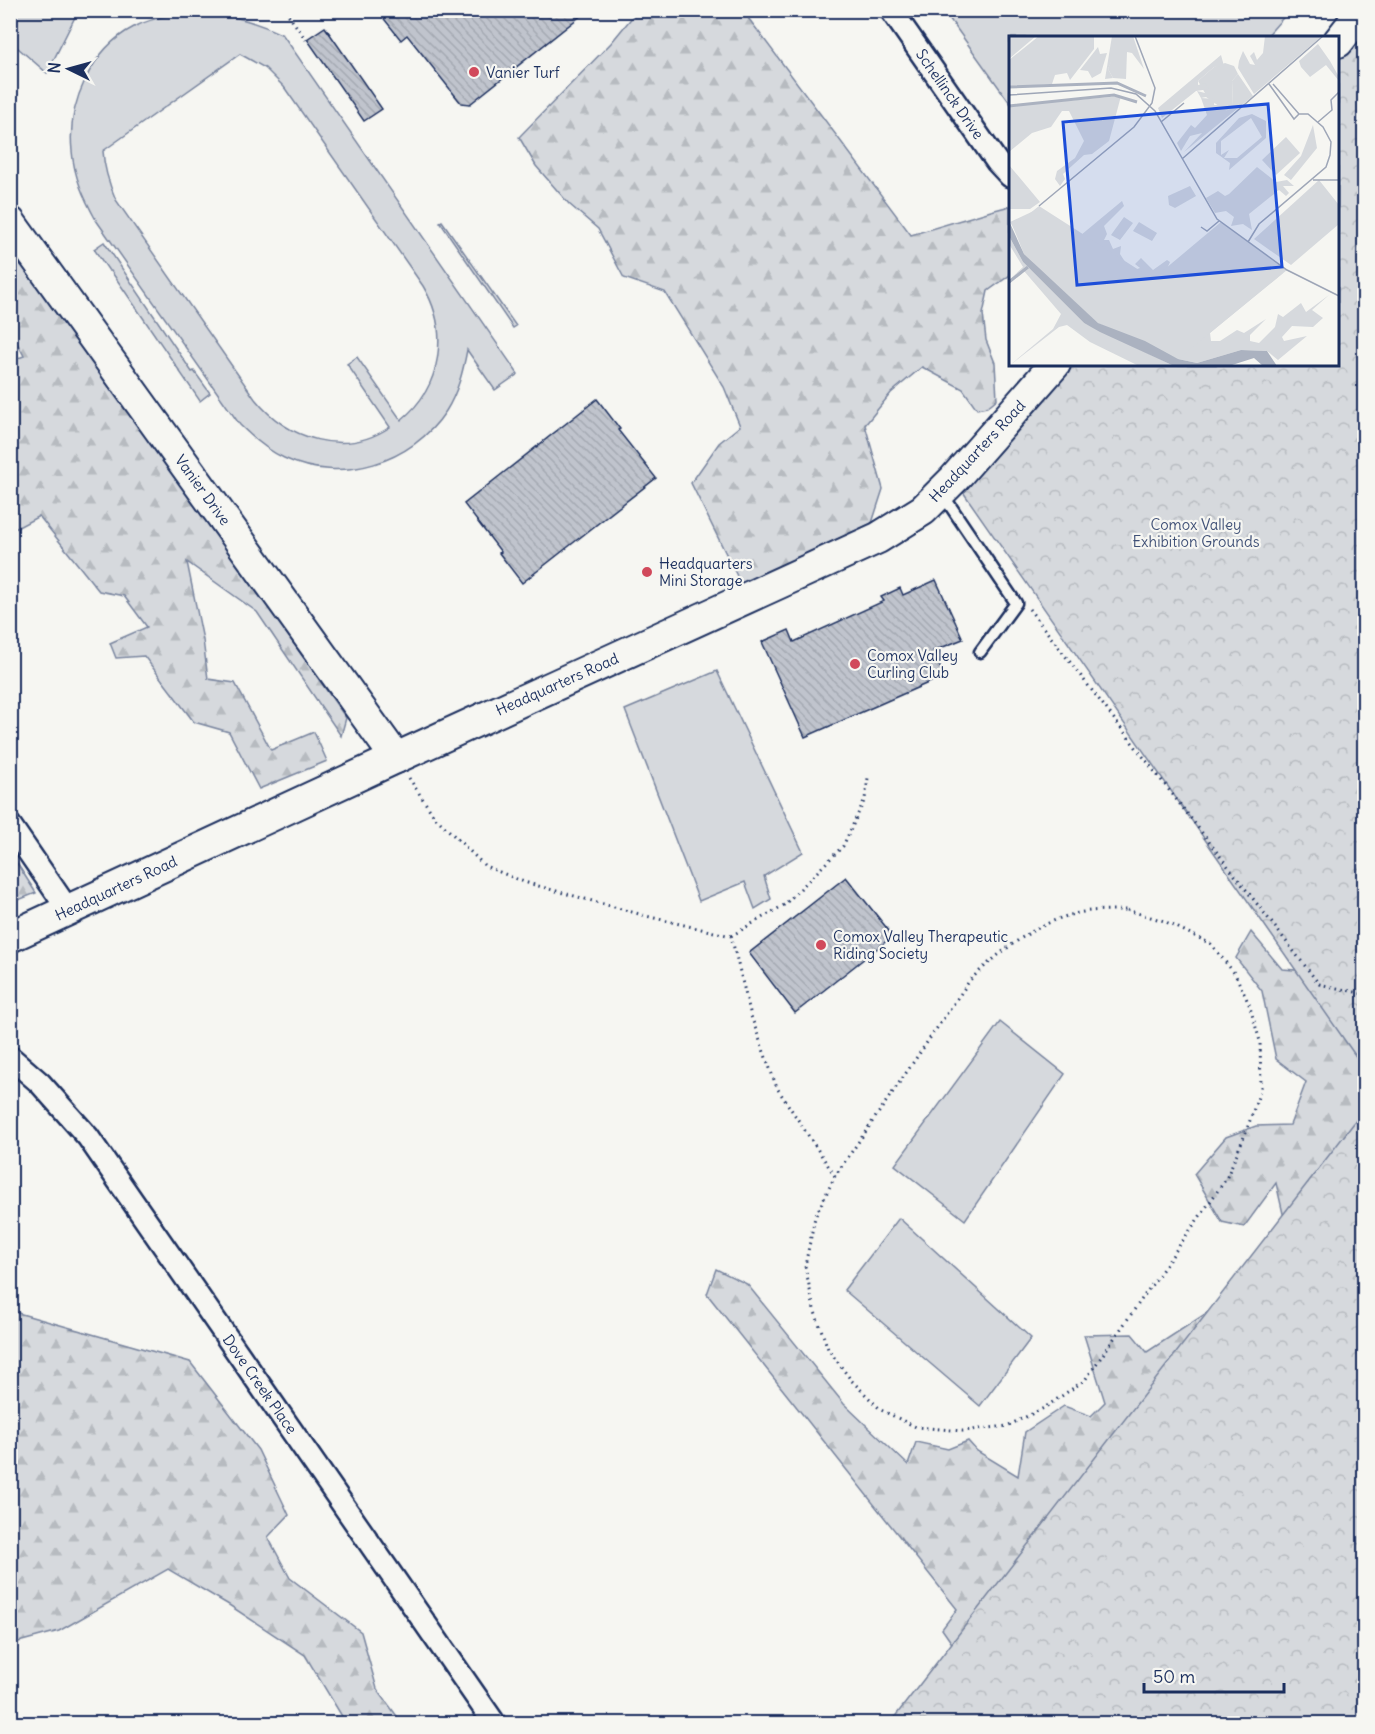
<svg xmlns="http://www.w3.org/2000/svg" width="1375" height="1734" font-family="Delius,sans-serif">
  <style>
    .forest { fill: url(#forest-firs); stroke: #78849e; stroke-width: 1.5 }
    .park { fill: url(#park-crowns); stroke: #78849e; stroke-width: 1.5 }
    .garden { fill: #d6d9dd; stroke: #78849e; stroke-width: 1.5; fill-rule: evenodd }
    .building { fill: url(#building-back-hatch); stroke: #1b2f5e; stroke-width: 1.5 }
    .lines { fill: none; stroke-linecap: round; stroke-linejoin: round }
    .lane-casing { stroke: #1b2f5e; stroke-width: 15 }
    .street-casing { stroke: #1b2f5e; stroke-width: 26 }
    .secondary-casing { stroke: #1b2f5e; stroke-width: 34 }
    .path { stroke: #1b2f5e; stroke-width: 3; stroke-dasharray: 1.5 4.5; stroke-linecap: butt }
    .lane { stroke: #f6f6f2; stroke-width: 10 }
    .street { stroke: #f6f6f2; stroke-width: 21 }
    .secondary { stroke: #f6f6f2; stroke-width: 30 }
    .poi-dot { fill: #d1495b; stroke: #f6f6f2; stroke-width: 2 }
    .labels { text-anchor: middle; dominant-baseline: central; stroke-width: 4.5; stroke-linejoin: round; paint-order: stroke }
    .poi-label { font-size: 15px; fill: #1b2f5e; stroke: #f6f6f2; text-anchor: start }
    .street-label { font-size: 15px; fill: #1b2f5e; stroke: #f6f6f2 }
    .park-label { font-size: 15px; fill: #405177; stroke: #f6f6f2 }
    .inset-river { fill: none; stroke: #abb2c0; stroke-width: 3 }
    .inset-road { fill: none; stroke: #9ea6b7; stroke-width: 1.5 }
    .view { fill: #1d4ed8; fill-opacity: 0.15; stroke: #1d4ed8; stroke-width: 3 }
    .inset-edge { fill: none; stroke: #1b2f5e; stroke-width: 3 }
  </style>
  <defs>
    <pattern id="forest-firs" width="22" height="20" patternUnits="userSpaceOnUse" patternTransform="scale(1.5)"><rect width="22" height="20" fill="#d6d9dd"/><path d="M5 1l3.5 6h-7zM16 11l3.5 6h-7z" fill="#b7bbc0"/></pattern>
    <pattern id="park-crowns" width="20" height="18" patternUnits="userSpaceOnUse" patternTransform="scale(1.5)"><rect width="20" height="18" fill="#d6d9dd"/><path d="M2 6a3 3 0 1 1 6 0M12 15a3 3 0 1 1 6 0" fill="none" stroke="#b7bbc0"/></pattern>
    <pattern id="building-back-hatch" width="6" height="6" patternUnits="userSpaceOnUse" patternTransform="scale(1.5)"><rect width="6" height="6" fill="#c0c4cd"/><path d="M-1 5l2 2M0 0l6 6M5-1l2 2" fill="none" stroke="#a4a9b2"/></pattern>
  </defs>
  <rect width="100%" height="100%" fill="#f6f6f2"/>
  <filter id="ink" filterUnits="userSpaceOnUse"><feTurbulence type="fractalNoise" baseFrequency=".0167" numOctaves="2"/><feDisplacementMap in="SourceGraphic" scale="12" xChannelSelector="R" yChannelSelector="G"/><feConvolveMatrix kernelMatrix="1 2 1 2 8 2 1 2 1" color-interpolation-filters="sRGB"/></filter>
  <g filter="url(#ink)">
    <g class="forest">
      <polygon points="638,10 743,11 911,235 991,211 1010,206 1010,275 988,291 983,314 986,340 995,363 997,399 987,407 977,409 963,389 922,367 891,393 865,425 883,489 872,523 741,584 691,483 719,443 740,426 724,387 665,292 624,278 598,229 569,204 536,166 519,137 611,43"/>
      <polygon points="11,241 346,718 341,736 257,612 187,562 203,640 208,679 235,683 271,750 314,732 327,761 259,789 229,732 194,722 144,656 116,658 110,643 147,627 124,596 99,591 39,516 11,531 10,361 24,356 11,331"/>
      <polygon points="11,854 36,893 11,903 10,903"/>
      <polygon points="1251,932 1282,969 1323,972 1364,981 1364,1723 1007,1723 942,1629 957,1609 707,1294 716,1269 747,1284 844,1404 908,1465 916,1442 948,1449 968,1441 977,1451 1018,1476 1025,1432 1064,1406 1091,1416 1105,1402 1084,1335 1132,1334 1147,1352 1222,1303 1296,1270 1276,1183 1244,1227 1222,1222 1194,1174 1226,1137 1256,1126 1290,1125 1306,1082 1276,1059 1262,991 1236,958"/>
      <polygon points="11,1311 190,1362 258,1450 289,1515 268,1537 290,1578 361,1632 377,1689 402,1723 346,1723 305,1655 229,1605 168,1569 59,1631 11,1644"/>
    </g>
    <g class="park">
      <polygon points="1364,11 1364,1068 954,479 1055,365 1338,364 1338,42"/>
      <polygon points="1364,1110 1364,1723 890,1723 917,1688"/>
    </g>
    <g class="garden">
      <polygon points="11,10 78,11 47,73 11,42"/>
      <polygon points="944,11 1289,11 1266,37 1010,38 1010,103"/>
      <path d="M 209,12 C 236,16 259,23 283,35 L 518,374 L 495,390 L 467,350 C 463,371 458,392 446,411 C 412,463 341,485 284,458 C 267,450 253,438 240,425 L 96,220 C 84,198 74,177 72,151 C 67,105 91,49 134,27 C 158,15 183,13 209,12 ZM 240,54 L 265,68 L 284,87 L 423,286 C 450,331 442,387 401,420 L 357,357 L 347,364 L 390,427 C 344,458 287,439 255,399 L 116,200 C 109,184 104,169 103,151 Z"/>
      <polygon points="442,221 516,326 513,328 440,222"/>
      <polygon points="104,242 192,372 194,371 210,393 200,401 111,271 109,271 94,249"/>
      <polygon points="717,671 803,852 764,876 771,899 755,909 745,882 699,901 625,710"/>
      <polygon points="1000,1022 1065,1074 965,1220 895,1165"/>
      <polygon points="899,1218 1031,1338 980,1406 844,1290"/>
    </g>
    <g class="building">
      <polygon points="377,10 588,10 470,104 461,103 407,35 401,40"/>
      <polygon points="325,27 382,109 364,121 307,39"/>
      <polygon points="597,399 620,429 618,430 656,478 522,583 499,553 501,552 464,504"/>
      <polygon points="936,580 963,639 933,651 944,676 805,737 762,642 789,630 794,642 884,601 881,597 900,588 903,595"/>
      <polygon points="846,877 893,936 795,1013 749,953"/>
    </g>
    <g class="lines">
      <defs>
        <polyline id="lane" points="943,495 1016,603 980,652"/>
        <g id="street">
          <polyline points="891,10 997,162 1010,176"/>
          <polyline points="10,825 69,911"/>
          <polyline points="10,1057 40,1083 88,1137 495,1724"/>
        </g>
        <g id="secondary">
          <polyline points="1338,42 1363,10"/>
          <polyline points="10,222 396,758"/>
          <polyline points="10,937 396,758 878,538 923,510 954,479 1055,364"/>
        </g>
      </defs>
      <use href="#lane" class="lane-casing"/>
      <use href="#street" class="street-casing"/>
      <use href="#secondary" class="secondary-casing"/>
      <g class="path">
        <polyline points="285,10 306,40"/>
        <polyline points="1029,609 1319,984 1364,994"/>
        <polyline points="409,778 434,816 485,866 524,882 650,917 731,936 751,1016 777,1088 835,1176"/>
        <path d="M 1127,910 L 1164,921 L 1211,944 L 1235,974 L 1249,1004 L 1260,1041 L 1261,1088 L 1246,1132 L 1226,1179 L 1085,1380 L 1044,1408 L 1007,1426 L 963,1431 L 916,1427 L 881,1410 L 851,1380 L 828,1349 L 814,1309 L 805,1266 L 815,1217 L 835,1176 L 970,980 C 1003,949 1042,917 1090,911 C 1102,910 1115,910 1127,910 Z"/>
        <polyline points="731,936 784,905 843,846 865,799 868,778"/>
      </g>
      <use href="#lane" class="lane"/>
      <use href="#street" class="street"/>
      <use href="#secondary" class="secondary"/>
    </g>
  </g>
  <g class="poi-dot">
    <circle cx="474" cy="72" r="6"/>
    <circle cx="647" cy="572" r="6"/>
    <circle cx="855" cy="664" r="6"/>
    <circle cx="821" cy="945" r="6"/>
  </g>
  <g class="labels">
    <g class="poi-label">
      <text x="486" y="72">Vanier Turf</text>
      <text x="659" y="563">Headquarters<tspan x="659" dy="17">Mini Storage</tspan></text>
      <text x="867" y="655">Comox Valley<tspan x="867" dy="17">Curling Club</tspan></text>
      <text x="833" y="936">Comox Valley Therapeutic<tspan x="833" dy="17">Riding Society</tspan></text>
    </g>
    <g class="street-label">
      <text transform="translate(950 94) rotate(55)">Schellinck Drive</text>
      <text transform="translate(977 451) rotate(-47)">Headquarters Road</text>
      <text transform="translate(203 490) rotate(54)">Vanier Drive</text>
      <text transform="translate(557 684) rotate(-24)">Headquarters Road</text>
      <text transform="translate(116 888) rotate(-25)">Headquarters Road</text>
      <text transform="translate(260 1384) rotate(55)">Dove Creek Place</text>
    </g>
    <g class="park-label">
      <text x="1196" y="524">Comox Valley<tspan x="1196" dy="17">Exhibition Grounds</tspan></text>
    </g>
  </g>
  <g transform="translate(1009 36)">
    <rect width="330" height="330" fill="#f6f6f2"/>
    <path d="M 103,0 L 111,0 L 111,6 L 99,33 L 104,42 L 96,43 ZM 216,27 L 225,30 L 229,38 L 223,45 L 224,70 L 217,75 L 197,61 L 192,62 L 188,55 L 196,57 L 189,45 L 205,31 Z" fill="#d6d9dd"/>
    <path d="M 0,0 L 27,0 L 0,23 ZM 30,0 L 85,0 L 85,13 L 61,44 L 58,37 L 46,39 L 43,48 L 0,51 L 0,24 ZM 111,0 L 124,0 L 135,33 L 123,17 L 118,16 L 117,43 L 104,42 L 99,33 ZM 256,0 L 313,0 L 245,58 L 229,32 L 230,25 L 234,15 L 241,28 L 246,29 L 241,20 L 245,16 L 248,24 L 254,17 ZM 309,8 L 321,25 L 330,41 L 330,45 L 317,29 L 301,41 L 292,31 L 290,25 ZM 89,11 L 91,18 L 98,17 L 92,37 L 83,42 L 79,35 L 71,34 ZM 212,19 L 215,30 L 205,31 L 189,45 L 189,49 L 196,47 L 200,53 L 187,55 L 153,82 L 149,72 ZM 229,38 L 244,60 L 175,116 L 193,97 L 181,100 L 172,115 L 168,107 L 182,89 L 186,92 L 198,79 L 192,62 L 206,63 L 205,69 L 214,69 L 217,75 L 224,70 L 223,45 ZM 112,60 L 100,105 L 83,118 L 75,119 L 54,138 L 56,143 L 51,150 L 46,143 L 48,135 L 66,122 L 75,105 L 60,75 L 53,75 L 42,91 L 23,97 L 0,116 L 0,70 ZM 304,89 L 308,112 L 282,144 L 275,139 L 292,120 ZM 0,129 L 31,166 L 21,173 L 0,173 ZM 248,131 L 267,146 L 278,144 L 285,150 L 274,150 L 280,157 L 277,160 L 270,154 L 240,178 L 243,194 L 234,188 L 222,190 L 225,181 L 217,175 L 206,177 L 197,162 L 209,155 L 216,160 L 220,158 ZM 113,165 L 115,170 L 95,190 L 98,198 L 95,204 L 100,204 L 104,213 L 112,210 L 111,218 L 122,235 L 131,232 L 126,228 L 132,222 L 144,234 L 158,224 L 161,226 L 157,235 L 274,237 L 201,297 L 202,305 L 211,305 L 228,294 L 235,297 L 257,283 L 241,299 L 241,305 L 250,307 L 266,291 L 269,278 L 274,281 L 292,267 L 297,276 L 320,259 L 303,274 L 314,282 L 304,291 L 283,290 L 273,301 L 275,305 L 298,300 L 269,324 L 258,315 L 232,314 L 188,327 L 169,323 L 89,287 L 26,229 L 1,186 L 31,172 L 66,204 ZM 0,200 L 14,226 L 75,287 L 165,330 L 130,330 L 81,306 L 58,289 L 50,291 L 0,330 L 44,293 L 52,278 L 15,235 L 0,248 L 0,244 L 14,231 L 0,208 Z" fill="#d6d9dd"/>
    <path d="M 30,170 L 144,243 L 212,186 L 278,234 L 169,323 L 136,305 L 89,287 L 15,218 L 4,191 Z" fill="#d6d9dd"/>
    <path d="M 243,78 L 257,85 L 257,102 L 220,134 L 221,127 L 207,117 L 207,107 L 230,82 ZM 242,82 L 253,101 L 228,122 L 215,122 L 220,114 L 212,119 L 212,105 ZM 277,101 L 291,117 L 267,139 L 253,124 ZM 310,144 L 330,169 L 330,188 L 282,229 L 245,203 ZM 181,150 L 187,160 L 166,172 L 160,169 L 159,160 ZM 115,181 L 124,187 L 111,204 L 102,199 ZM 130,186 L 148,197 L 143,205 L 124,195 Z" fill="#d6d9dd" fill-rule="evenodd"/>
    <path d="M 0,185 L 15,218 L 89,287 L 136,305 L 169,323 L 188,327 L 232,314 L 258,315 L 268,330 L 254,330 L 245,322 L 220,330 L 165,330 L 91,296 L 75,287 L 14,226 L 0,200 Z" fill="#abb2c0"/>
    <path class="inset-river" d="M 0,51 L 108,47 L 137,60M 0,70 L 105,59 L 128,66M 0,246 L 19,231"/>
    <path class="inset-road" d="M 264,48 L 290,78M 0,59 L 102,52 L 127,58 L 146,75 L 208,183 L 278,234 L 330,260M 152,86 L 175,67M 309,86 L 323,74 L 322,64 L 330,56M 173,123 L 314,0M 304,144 L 330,144M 30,170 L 125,91 L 143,67 L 146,52 L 126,0M 192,191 L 198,195 L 210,185M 239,206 L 250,188 L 317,131 L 321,119 L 322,106 L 314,91 L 299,78 L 290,78 L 285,83 L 260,48"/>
    <path class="view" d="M 259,68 L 273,231 L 68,249 L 54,86 Z"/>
    <rect width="330" height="330" class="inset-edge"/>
  </g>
  <rect width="1375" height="1734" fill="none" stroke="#f6f6f2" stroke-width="36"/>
  <rect x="18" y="18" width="1339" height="1698" fill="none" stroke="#1b2f5e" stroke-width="2" filter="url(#ink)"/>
  <g transform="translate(69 69) rotate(275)" stroke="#f6f6f2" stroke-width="4.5" paint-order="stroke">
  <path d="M0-4.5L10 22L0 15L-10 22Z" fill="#1b2f5e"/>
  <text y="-9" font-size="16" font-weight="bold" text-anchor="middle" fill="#1b2f5e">N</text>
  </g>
  <path d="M1144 1683v9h140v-9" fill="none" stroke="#1b2f5e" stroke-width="3"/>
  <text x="1153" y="1683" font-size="18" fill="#1b2f5e" stroke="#f6f6f2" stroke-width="4.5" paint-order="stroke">50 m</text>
</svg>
